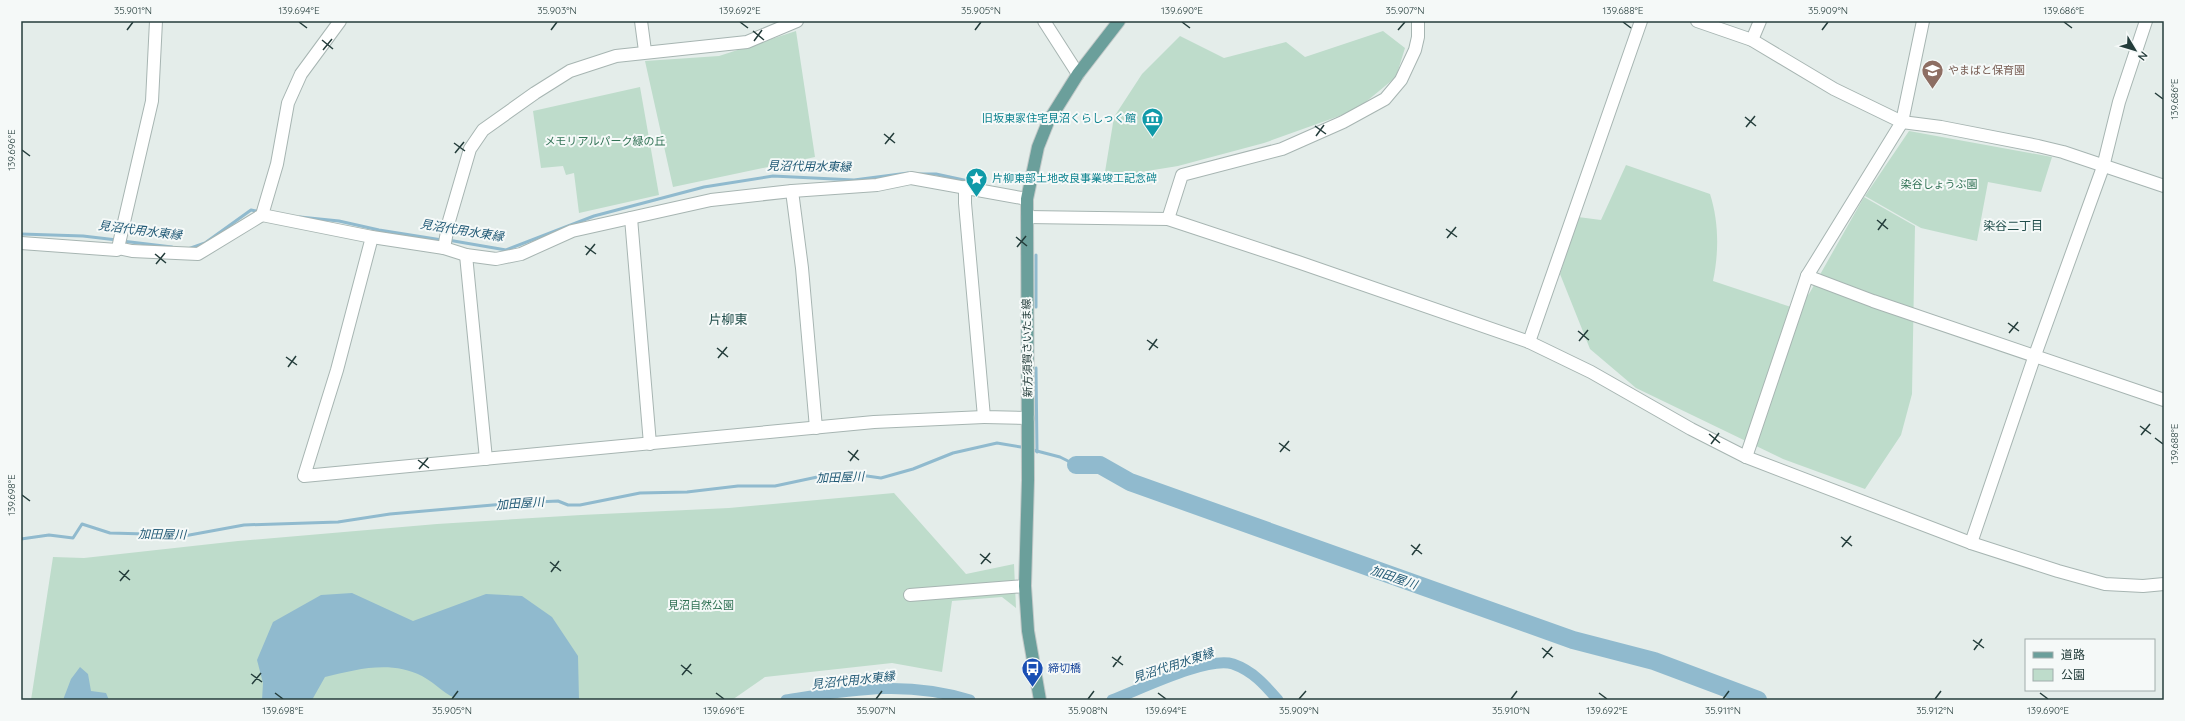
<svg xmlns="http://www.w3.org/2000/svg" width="2185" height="721" font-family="Quicksand,'Noto Sans JP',sans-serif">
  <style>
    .green { fill: #bedccb }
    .water { fill: #90bace }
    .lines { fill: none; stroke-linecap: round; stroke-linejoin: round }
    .stream { stroke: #90bace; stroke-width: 3 }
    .canal { stroke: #90bace; stroke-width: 11 }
    .river { stroke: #90bace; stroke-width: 18 }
    .minor-casing { stroke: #a7b5b2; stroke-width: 14 }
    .major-casing { stroke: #c2c9c8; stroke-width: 14 }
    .minor { stroke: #fff; stroke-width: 12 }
    .major { stroke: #6b9f9b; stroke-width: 12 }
    .ticks { fill: none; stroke: #243d3b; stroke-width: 1.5 }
    .labels { text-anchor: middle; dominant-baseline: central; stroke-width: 4; stroke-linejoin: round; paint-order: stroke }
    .education-label { font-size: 11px; fill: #785e54; stroke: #f5f9f8; text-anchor: start }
    .culture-label { font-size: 11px; fill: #0d838f; stroke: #f5f9f8; text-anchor: end }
    .park-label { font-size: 11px; fill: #317255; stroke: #f5f9f8 }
    .street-label { font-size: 11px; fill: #243d3b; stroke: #f5f9f8 }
    .transit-label { font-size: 11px; fill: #164399; stroke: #f5f9f8; text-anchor: start }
    .water-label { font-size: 12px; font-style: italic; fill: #225a76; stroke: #f5f9f8 }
    .neighbourhood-label { font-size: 12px; fill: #214e4b; stroke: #f5f9f8 }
    .quarter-label { font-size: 13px; fill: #214e4b; stroke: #f5f9f8 }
    .neatline { fill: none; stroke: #243d3b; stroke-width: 1.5 }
    .ticks-label { font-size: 10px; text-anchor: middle; fill: #243d3b }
  </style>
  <rect width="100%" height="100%" fill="#e4edea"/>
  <g class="green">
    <polygon points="796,31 815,157 673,187 645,61 719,56"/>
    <polygon points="1383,31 1405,48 1396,77 1356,110 1264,143 1178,166 1104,178 1114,117 1142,74 1180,36 1224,58 1286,42 1305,57"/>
    <polygon points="640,87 659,195 579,213 574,173 566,175 563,166 541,168 533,111"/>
    <polygon points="1909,131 2052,157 2041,192 1988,182 1977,241 1921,228 1865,196"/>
    <path d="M 1626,165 L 1710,194 C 1719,222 1719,252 1713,281 L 1791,307 L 1809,294 L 1864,197 L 1915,226 L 1912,394 L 1901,435 L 1865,489 L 1783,459 L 1636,388 L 1590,349 L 1560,274 L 1578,217 L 1601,220 Z"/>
    <polygon points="894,493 966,574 1014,564 1016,608 1002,597 952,601 942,672 892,663 765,677 732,700 31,700 53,557 84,558 238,541 437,524 581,515 729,508"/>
  </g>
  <g class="water">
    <path d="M 352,593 L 413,621 L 486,594 L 522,596 L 552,617 L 578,656 L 579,700 L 461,700 C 445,696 437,684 422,676 C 391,660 357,669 325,677 L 312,700 L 262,700 L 263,683 L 257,660 L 273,622 L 321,595 Z"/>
    <polygon points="80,667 88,674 91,691 106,693 109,700 63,700 71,679"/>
  </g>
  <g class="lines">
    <g class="stream">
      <polyline points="917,174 936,174 973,182"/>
      <polyline points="300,217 339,221 379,230 442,240"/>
      <polyline points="21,234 83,236 117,240"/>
      <polyline points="448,240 506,250 594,216 704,187 773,176 854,180 908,173"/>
      <polyline points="122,241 172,247"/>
      <polyline points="188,249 205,243 251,210 261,212"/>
      <polyline points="1036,307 1036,255"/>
      <polyline points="1036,368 1037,452"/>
      <polyline points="1033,450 1060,457 1076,465"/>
      <polyline points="21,539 49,535 73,538 82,524 110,533 146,534 169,532 184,536 244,525 338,522 390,514 516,503 558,501 568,505 580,505 640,493 687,492 738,486 775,486 822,476 860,475 881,478 913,469 953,453 997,443 1021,447"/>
    </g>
    <g class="canal">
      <path d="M 786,700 C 852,690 905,680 970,700"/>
      <path d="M 1112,700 C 1139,690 1207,656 1233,664 C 1253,671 1265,685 1278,700"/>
    </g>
    <polyline class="river" points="1076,465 1100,465 1130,482 1573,640 1654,661 1758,700"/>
    <defs>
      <g id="minor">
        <polyline points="156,21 152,101 118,248 132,251 198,254 262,215 277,164 288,103 301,74 340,21"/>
        <polyline points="641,21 645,51"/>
        <polyline points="1044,21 1078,74"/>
        <polyline points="1697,21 1752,40 1834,89 1902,122 1941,127 2038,146 2063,152 2164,186"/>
        <polyline points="1752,40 1760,21"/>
        <polyline points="965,187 965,203 984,417 1028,418"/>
        <polyline points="792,191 802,268 816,428"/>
        <polyline points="262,215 372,237 444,248 466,255 496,259 521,254 572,231 711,200 792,191 877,185 911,178 1027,199"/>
        <polyline points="1027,217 1168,219 1298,262 1529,342 1591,372 1691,429 1746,457 1971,543 2058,571 2105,584 2143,586 2164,584"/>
        <polyline points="631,218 650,444"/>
        <polyline points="1168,219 1182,175 1282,149 1343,122 1385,99 1401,80 1415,50 1418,37 1418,21"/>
        <polyline points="372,237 337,370 304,476 874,422 984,417"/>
        <polyline points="21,243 117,250"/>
        <polyline points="444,248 449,221 470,149 483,130 535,93 570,71 616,56 747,42 797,21"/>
        <polyline points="466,255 486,459"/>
        <polyline points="1807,276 1873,301 2164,400"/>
        <polyline points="1529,342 1641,21"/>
        <polyline points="1746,457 1807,276 1902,122 1923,21"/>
        <polyline points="1971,543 2035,355 2103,167 2119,102 2146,21"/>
        <polyline points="910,595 1025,586"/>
      </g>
      <polyline id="major" points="1040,700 1028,631 1025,586 1028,480 1027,199 1038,147 1048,122 1078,74 1119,21"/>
    </defs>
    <use href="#minor" class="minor-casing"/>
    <use href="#major" class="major-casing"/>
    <use href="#minor" class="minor"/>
    <use href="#major" class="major"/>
  </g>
  <path class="ticks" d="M 299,22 L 307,28M 740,22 L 748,28M 1182,22 L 1190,28M 1623,22 L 1631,28M 2064,22 L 2072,28M 127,30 L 133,22M 551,30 L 557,22M 975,30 L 981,22M 1398,30 L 1405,22M 1822,30 L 1828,22M 753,31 L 764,40M 322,40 L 333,49M 754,41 L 762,30M 323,50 L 332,39M 2155,93 L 2163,99M 1745,117 L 1756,126M 1315,126 L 1326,134M 1746,127 L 1755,116M 884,134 L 895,143M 1316,136 L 1324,125M 454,143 L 465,151M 885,144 L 894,133M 22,150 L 30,156M 455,153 L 464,142M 1877,220 L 1888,229M 1446,229 L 1457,237M 1878,230 L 1886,219M 1016,237 L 1027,246M 1447,238 L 1456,227M 585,246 L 596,254M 1017,247 L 1026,236M 155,254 L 166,263M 586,255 L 595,244M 156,264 L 165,253M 2008,323 L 2019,331M 1578,331 L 1589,340M 2009,333 L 2018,322M 1147,340 L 1158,348M 1579,341 L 1588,330M 717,348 L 728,357M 1149,350 L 1157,339M 286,357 L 297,365M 718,358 L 727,347M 288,367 L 296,356M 2140,426 L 2151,434M 1709,434 L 1720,443M 2141,435 L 2150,424M 2155,438 L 2163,444M 1279,443 L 1290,451M 1711,444 L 1719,433M 848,451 L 859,460M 1280,452 L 1289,441M 418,460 L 429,468M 850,461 L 858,450M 419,469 L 428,458M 22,495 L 30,501M 1841,537 L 1852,546M 1411,545 L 1422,554M 1842,547 L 1851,536M 980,554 L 991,563M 1412,555 L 1420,544M 550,562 L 561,571M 981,564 L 990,553M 119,571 L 130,580M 551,572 L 559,561M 120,581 L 129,570M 1973,640 L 1984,648M 1542,648 L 1553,657M 1974,650 L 1982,639M 1112,657 L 1123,665M 1543,658 L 1552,647M 681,665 L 692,674M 1113,667 L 1121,656M 251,674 L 262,682M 682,675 L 691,664M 252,684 L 261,673M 275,693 L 283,699M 716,693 L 724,699M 1158,693 L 1166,699M 1599,693 L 1607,699M 2040,693 L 2048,699M 452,699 L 458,691M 876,699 L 882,691M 1088,699 L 1094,691M 1299,699 L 1306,691M 1511,699 L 1517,691M 1723,699 L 1729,691M 1935,699 L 1941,691"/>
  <defs>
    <symbol id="school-pin" viewBox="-11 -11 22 30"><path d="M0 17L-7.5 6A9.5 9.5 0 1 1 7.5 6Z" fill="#8d6e63" stroke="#f5f9f8"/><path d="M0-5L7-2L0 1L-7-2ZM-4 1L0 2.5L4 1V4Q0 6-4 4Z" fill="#fff"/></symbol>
    <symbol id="museum-pin" viewBox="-11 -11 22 30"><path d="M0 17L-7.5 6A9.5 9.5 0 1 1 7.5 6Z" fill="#0f9aa8" stroke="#f5f9f8"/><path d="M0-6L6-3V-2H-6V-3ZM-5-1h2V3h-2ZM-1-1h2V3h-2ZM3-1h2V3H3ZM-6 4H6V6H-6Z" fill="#fff"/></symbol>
    <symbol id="sight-pin" viewBox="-11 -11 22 30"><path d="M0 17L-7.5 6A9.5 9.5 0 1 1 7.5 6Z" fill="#0f9aa8" stroke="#f5f9f8"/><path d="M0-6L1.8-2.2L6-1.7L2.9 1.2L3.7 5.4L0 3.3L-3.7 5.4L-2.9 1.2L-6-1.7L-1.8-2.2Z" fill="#fff"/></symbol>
    <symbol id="bus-pin" viewBox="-11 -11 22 30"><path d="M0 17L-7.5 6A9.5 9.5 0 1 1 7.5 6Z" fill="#1a4fb4" stroke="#f5f9f8"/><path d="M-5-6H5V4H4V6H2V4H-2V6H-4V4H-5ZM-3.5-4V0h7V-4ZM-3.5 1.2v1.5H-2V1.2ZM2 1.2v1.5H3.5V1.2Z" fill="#fff"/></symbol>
  </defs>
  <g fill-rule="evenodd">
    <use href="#school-pin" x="1920" y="58" width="25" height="34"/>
    <use href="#museum-pin" x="1140" y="106" width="25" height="34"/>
    <use href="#sight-pin" x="964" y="166" width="25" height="34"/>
    <use href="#bus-pin" x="1020" y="656" width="25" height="34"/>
  </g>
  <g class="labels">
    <g class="education-label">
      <text x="1948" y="70">やまばと保育園</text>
    </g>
    <g class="culture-label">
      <text x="1136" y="118">旧坂東家住宅見沼くらしっく館</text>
      <text x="992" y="178" text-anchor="start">片柳東部土地改良事業竣工記念碑</text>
    </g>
    <g class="park-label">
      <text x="605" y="141">メモリアルパーク緑の丘</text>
      <text x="1939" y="184">染谷しょうぶ園</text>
      <text x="701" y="605">見沼自然公園</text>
    </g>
    <g class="street-label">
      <text transform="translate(1027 348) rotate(-91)">新方須賀さいたま線</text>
    </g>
    <g class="transit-label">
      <text x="1048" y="668">締切橋</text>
    </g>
    <g class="water-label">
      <text transform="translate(809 166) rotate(1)">見沼代用水東縁</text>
      <text transform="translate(140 230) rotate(7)">見沼代用水東縁</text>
      <text transform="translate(462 230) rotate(9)">見沼代用水東縁</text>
      <text transform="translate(840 477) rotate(-2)">加田屋川</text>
      <text transform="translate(520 503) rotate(-4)">加田屋川</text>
      <text transform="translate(162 534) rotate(1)">加田屋川</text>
      <text transform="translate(1394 577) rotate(19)">加田屋川</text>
      <text transform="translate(1173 665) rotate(-18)">見沼代用水東縁</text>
      <text transform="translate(853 680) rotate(-6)">見沼代用水東縁</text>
    </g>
    <g class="neighbourhood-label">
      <text x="2013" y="225">染谷二丁目</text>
    </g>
    <g class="quarter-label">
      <text x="728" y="319">片柳東</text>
    </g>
  </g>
  <rect width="2185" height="721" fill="none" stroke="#f5f9f8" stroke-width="44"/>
  <rect x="2025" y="639" width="130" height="52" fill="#f5f9f8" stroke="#a1aeac"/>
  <rect x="2033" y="652" width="20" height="6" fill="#6b9f9b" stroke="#a1aeac"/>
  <text x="2061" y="659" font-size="12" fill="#243d3b">道路</text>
  <rect x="2033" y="669" width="20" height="12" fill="#bedccb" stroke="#a1aeac"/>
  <text x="2061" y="679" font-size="12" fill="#243d3b">公園</text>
  <g transform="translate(2135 50) rotate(128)" stroke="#f5f9f8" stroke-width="3" paint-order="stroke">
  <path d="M0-3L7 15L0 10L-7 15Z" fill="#243d3b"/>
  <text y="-6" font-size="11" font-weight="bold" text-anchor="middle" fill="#243d3b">N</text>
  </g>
  <rect x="22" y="22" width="2141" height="677" class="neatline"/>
  <g class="ticks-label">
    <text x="133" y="14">35.901°N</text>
    <text x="299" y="14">139.694°E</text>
    <text x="557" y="14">35.903°N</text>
    <text x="740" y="14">139.692°E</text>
    <text x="981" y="14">35.905°N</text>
    <text x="1182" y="14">139.690°E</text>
    <text x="1405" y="14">35.907°N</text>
    <text x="1623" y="14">139.688°E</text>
    <text x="1828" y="14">35.909°N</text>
    <text x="2064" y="14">139.686°E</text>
    <text transform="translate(2174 99) rotate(-90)" y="4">139.686°E</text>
    <text transform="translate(11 150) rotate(-90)" y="4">139.696°E</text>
    <text transform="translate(2174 444) rotate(-90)" y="4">139.688°E</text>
    <text transform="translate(11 495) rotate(-90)" y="4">139.698°E</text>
    <text x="283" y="714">139.698°E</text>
    <text x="452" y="714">35.905°N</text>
    <text x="724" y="714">139.696°E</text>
    <text x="876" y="714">35.907°N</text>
    <text x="1088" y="714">35.908°N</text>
    <text x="1166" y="714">139.694°E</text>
    <text x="1299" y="714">35.909°N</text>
    <text x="1511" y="714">35.910°N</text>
    <text x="1607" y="714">139.692°E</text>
    <text x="1723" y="714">35.911°N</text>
    <text x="1935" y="714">35.912°N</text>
    <text x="2048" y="714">139.690°E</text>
  </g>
</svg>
